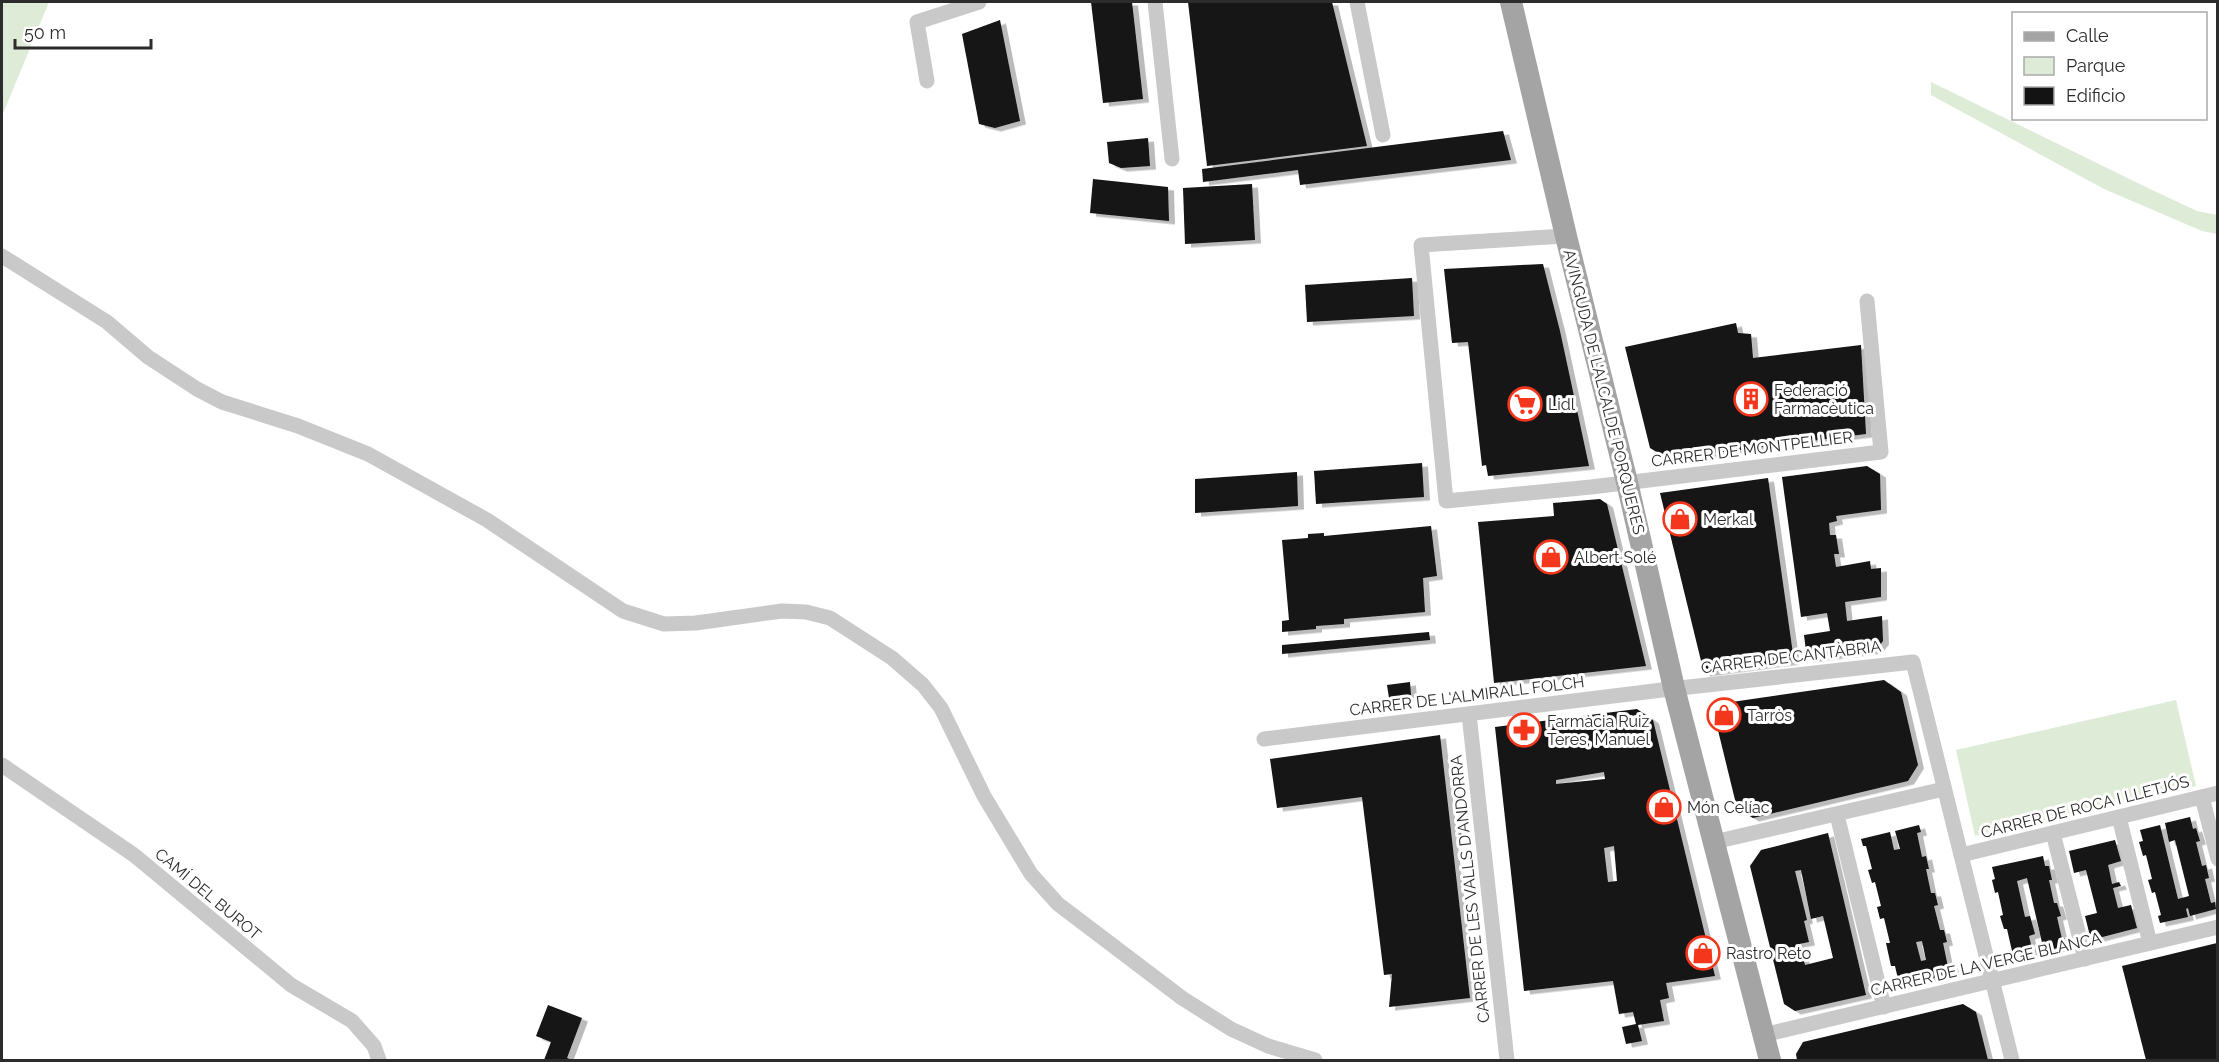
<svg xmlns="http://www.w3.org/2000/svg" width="2219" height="1062" font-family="Raleway,sans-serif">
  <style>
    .green { fill: #deebd7 }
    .building { fill: #131313; fill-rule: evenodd; filter: url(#shadow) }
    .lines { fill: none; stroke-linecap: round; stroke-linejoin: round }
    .street { stroke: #c9c9c9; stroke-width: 15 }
    .primary { stroke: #a4a4a4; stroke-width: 22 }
    .labels { text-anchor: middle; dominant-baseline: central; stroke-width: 6; stroke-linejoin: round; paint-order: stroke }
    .poi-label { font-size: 16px; fill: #2c2c2c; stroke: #fff; text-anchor: start }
    .street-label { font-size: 16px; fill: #2c2c2c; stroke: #fff }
  </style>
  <defs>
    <filter id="shadow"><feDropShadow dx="6" dy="3.5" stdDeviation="0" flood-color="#0004"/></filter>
  </defs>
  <rect width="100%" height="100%" fill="#fff"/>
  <g class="green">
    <polygon points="2,2 49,2 2,116"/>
    <polygon points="1931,82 2150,189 2197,211 2217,215 2217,234 2202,231 2104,189 1931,95"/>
    <polygon points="2176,700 2196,786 1975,836 1956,750"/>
  </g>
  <g class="building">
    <polygon points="1091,2 1132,2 1143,99 1103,103"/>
    <polygon points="1188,2 1332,2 1367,146 1207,166"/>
    <polygon points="1000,20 1020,121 995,128 979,124 962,34"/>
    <polygon points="1503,131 1511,160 1300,185 1298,170 1203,182 1202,169"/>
    <polygon points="1148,138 1150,166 1121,168 1109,163 1107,142"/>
    <polygon points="1093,179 1168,187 1169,221 1090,213"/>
    <polygon points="1252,184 1255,240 1185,244 1183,188"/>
    <polygon points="1543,264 1560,331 1589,466 1488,476 1486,465 1482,466 1468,342 1452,343 1444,269"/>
    <polygon points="1412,278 1414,316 1307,322 1305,285"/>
    <polygon points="1736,323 1738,333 1751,334 1753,358 1861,345 1866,434 1668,459 1650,448 1625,347"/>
    <polygon points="1422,463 1424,497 1316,504 1314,471"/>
    <polygon points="1867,466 1880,474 1881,510 1836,516 1837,521 1829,523 1830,535 1836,535 1839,554 1834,554 1836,567 1870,561 1871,569 1881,568 1881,597 1845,602 1847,621 1882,616 1883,641 1876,650 1807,659 1804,635 1830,631 1827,613 1801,617 1782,477"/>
    <polygon points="1297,472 1298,506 1195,513 1195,479"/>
    <polygon points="1768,478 1794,661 1704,673 1660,493"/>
    <polygon points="1600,499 1607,504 1646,666 1494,683 1478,522 1554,516 1553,503"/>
    <polygon points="1431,526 1437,576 1423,578 1425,612 1344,619 1344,624 1316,626 1316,629 1282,632 1282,621 1289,620 1282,540 1308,538 1308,534 1324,533 1324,536"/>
    <polygon points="1429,632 1430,640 1282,654 1282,645"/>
    <polygon points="1884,680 1901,692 1918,765 1908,781 1753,818 1737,808 1715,718 1725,703"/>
    <polygon points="1410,682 1411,695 1389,698 1387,685"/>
    <path d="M 1637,709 L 1653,720 L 1715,976 L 1666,983 L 1669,998 L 1660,1000 L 1664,1021 L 1638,1025 L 1642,1041 L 1626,1044 L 1622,1027 L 1636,1024 L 1633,1012 L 1619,1014 L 1613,981 L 1524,991 L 1495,727 ZM 1604,772 L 1605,779 L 1556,784 L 1556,780 ZM 1614,846 L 1617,881 L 1608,882 L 1604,848 Z"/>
    <polygon points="1440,735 1470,998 1389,1007 1392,974 1384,975 1362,797 1277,808 1270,759"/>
    <polygon points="2190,817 2193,829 2196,828 2200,841 2196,842 2202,866 2206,865 2209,878 2205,879 2211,903 2215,902 2216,909 2190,916 2188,908 2186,909 2188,917 2160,923 2158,916 2161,915 2155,892 2152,893 2148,880 2152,879 2146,855 2143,856 2139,842 2143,841 2140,830 2160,825 2178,899 2189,896 2175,840 2169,842 2165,823"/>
    <path d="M 1919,825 L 1921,832 L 1917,833 L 1922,857 L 1926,856 L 1929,869 L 1926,869 L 1931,893 L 1935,893 L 1938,905 L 1934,906 L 1940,930 L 1944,930 L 1947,942 L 1943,943 L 1948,967 L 1952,965 L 1954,973 L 1896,987 L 1895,980 L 1898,979 L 1895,966 L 1891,966 L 1886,943 L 1890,943 L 1884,918 L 1880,919 L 1877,907 L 1881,906 L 1875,882 L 1872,883 L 1868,870 L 1872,869 L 1866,846 L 1863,846 L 1861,839 L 1890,832 L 1894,850 L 1900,849 L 1895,831 ZM 1922,941 L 1926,960 L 1921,961 L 1916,942 Z"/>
    <path d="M 1828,833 L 1866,995 L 1795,1011 L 1784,1004 L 1750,866 L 1761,850 ZM 1801,870 L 1811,919 L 1823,916 L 1833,958 L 1805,965 L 1799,944 L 1809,942 L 1804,921 L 1807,920 L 1795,871 Z"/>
    <polygon points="2115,840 2121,861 2108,865 2110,874 2112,884 2119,882 2121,886 2113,888 2118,908 2131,905 2137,928 2091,940 2085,916 2097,913 2086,870 2074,873 2069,851"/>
    <polygon points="2043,856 2045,866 2049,866 2052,880 2049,880 2054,903 2057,903 2061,916 2057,917 2062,939 2066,938 2067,946 2044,951 2027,878 2017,881 2025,917 2030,916 2035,934 2029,936 2033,953 2011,959 2009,952 2012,951 2007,929 2004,929 2000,916 2003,915 1998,892 1995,893 1992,880 1995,879 1992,867"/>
    <polygon points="2217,943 2217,1060 2146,1060 2122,966"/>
    <polygon points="1963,1004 1976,1012 1988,1060 1797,1060 1796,1054 1803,1042"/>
    <polygon points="548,1005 582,1018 567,1058 572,1060 544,1060 551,1042 536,1036"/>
  </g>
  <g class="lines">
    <g class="street">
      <polyline points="1155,2 1172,159"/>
      <polyline points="1357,2 1383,135"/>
      <polyline points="927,81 917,22 979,2"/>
      <polyline points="1566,236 1421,245 1446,501 1591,487 1881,452 1867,301"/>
      <polyline points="2,256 107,322 148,357 197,389 222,402 298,426 368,454 487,520 623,611 664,624 696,623 782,611 806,612 830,618 892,658 923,685 941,708 984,796 1031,874 1058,904 1182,998 1231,1029 1268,1046 1315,1060"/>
      <polyline points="1469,714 1507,1060"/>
      <polyline points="1264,739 1662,690 1913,662 2012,1060"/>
      <polyline points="2,765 134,855 291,985 352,1021 374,1046 379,1060"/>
      <polyline points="2202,797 2218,859"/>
      <polyline points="1837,815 1884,1007"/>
      <polyline points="2119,817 2150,943"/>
      <polyline points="2053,833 2085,959"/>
      <polyline points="1714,842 1944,789"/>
      <polyline points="1961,855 2218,793"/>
      <polyline points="1763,1035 2218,927"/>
    </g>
    <polyline class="primary" points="1511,2 1566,236 1627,482 1674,688 1770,1060"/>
  </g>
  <defs>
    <symbol id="building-ring" viewBox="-11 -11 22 22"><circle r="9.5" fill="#fff" stroke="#f4361c" stroke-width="1.5"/><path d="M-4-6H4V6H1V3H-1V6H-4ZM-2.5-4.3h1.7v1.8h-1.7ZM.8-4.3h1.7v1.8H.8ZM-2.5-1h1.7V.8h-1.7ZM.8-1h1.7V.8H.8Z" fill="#f4361c"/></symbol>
    <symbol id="supermarket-ring" viewBox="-11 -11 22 22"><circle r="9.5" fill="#fff" stroke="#f4361c" stroke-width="1.5"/><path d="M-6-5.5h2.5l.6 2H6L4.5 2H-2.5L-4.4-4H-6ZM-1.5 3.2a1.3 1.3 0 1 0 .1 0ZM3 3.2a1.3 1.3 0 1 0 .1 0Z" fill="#f4361c"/></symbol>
    <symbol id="shop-ring" viewBox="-11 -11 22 22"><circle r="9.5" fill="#fff" stroke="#f4361c" stroke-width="1.5"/><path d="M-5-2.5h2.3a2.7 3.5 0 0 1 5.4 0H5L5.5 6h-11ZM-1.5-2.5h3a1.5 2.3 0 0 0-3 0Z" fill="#f4361c"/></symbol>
    <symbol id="pharmacy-ring" viewBox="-11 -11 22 22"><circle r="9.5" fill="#fff" stroke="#f4361c" stroke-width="1.5"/><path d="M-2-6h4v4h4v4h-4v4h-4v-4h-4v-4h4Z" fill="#f4361c"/></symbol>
  </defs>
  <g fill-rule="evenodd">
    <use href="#building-ring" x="1732" y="380" width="38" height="38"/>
    <use href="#supermarket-ring" x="1506" y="385" width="38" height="38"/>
    <use href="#shop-ring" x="1661" y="500" width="38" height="38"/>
    <use href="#shop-ring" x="1532" y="538" width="38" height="38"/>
    <use href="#shop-ring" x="1705" y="696" width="38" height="38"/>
    <use href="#pharmacy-ring" x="1505" y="711" width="38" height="38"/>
    <use href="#shop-ring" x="1645" y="788" width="38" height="38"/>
    <use href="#shop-ring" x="1684" y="934" width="38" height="38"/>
  </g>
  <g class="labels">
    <g class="poi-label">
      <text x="1774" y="390">Federació<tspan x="1774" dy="18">Farmacèutica</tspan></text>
      <text x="1548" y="404">Lidl</text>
      <text x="1703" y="519">Merkal</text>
      <text x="1574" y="557">Albert Solé</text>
      <text x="1747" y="715">Tarròs</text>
      <text x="1547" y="721">Farmàcia Ruiz<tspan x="1547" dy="18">Teres, Manuel</tspan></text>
      <text x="1687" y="807">Món Celíac</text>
      <text x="1726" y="953">Rastro Reto</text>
    </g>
    <g class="street-label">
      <text transform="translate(1604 392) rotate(76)">AVINGUDA DE L'ALCALDE PORQUERES</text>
      <text transform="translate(1752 449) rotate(-7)">CARRER DE MONTPELLIER</text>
      <text transform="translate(1791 657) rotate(-7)">CARRER DE CANTÀBRIA</text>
      <text transform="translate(1467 696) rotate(-7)">CARRER DE L'ALMIRALL FOLCH</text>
      <text transform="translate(2085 807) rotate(-14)">CARRER DE ROCA I LLETJÓS</text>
      <text transform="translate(1470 889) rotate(-96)">CARRER DE LES VALLS D'ANDORRA</text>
      <text transform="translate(208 894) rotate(40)">CAMÍ DEL BUROT</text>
      <text transform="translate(1986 964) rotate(-13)">CARRER DE LA VERGE BLANCA</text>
    </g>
  </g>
  <rect width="2219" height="1062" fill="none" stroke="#2c2c2c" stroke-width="6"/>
  <rect x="2012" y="12" width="195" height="108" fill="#ffffff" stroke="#ababab" stroke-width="1.5"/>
  <rect x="2024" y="32" width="30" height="9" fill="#a4a4a4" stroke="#ababab" stroke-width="1.5"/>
  <text x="2066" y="42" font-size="18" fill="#2c2c2c">Calle</text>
  <rect x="2024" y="57" width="30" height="18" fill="#deebd7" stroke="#ababab" stroke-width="1.5"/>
  <text x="2066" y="72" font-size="18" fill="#2c2c2c">Parque</text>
  <rect x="2024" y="87" width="30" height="18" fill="#131313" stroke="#ababab" stroke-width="1.5"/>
  <text x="2066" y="102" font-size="18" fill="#2c2c2c">Edificio</text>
  <path d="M15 39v9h136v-9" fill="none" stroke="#2c2c2c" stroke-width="3"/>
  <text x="24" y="39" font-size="18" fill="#2c2c2c" stroke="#ffffff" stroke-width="4.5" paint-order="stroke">50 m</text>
</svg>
